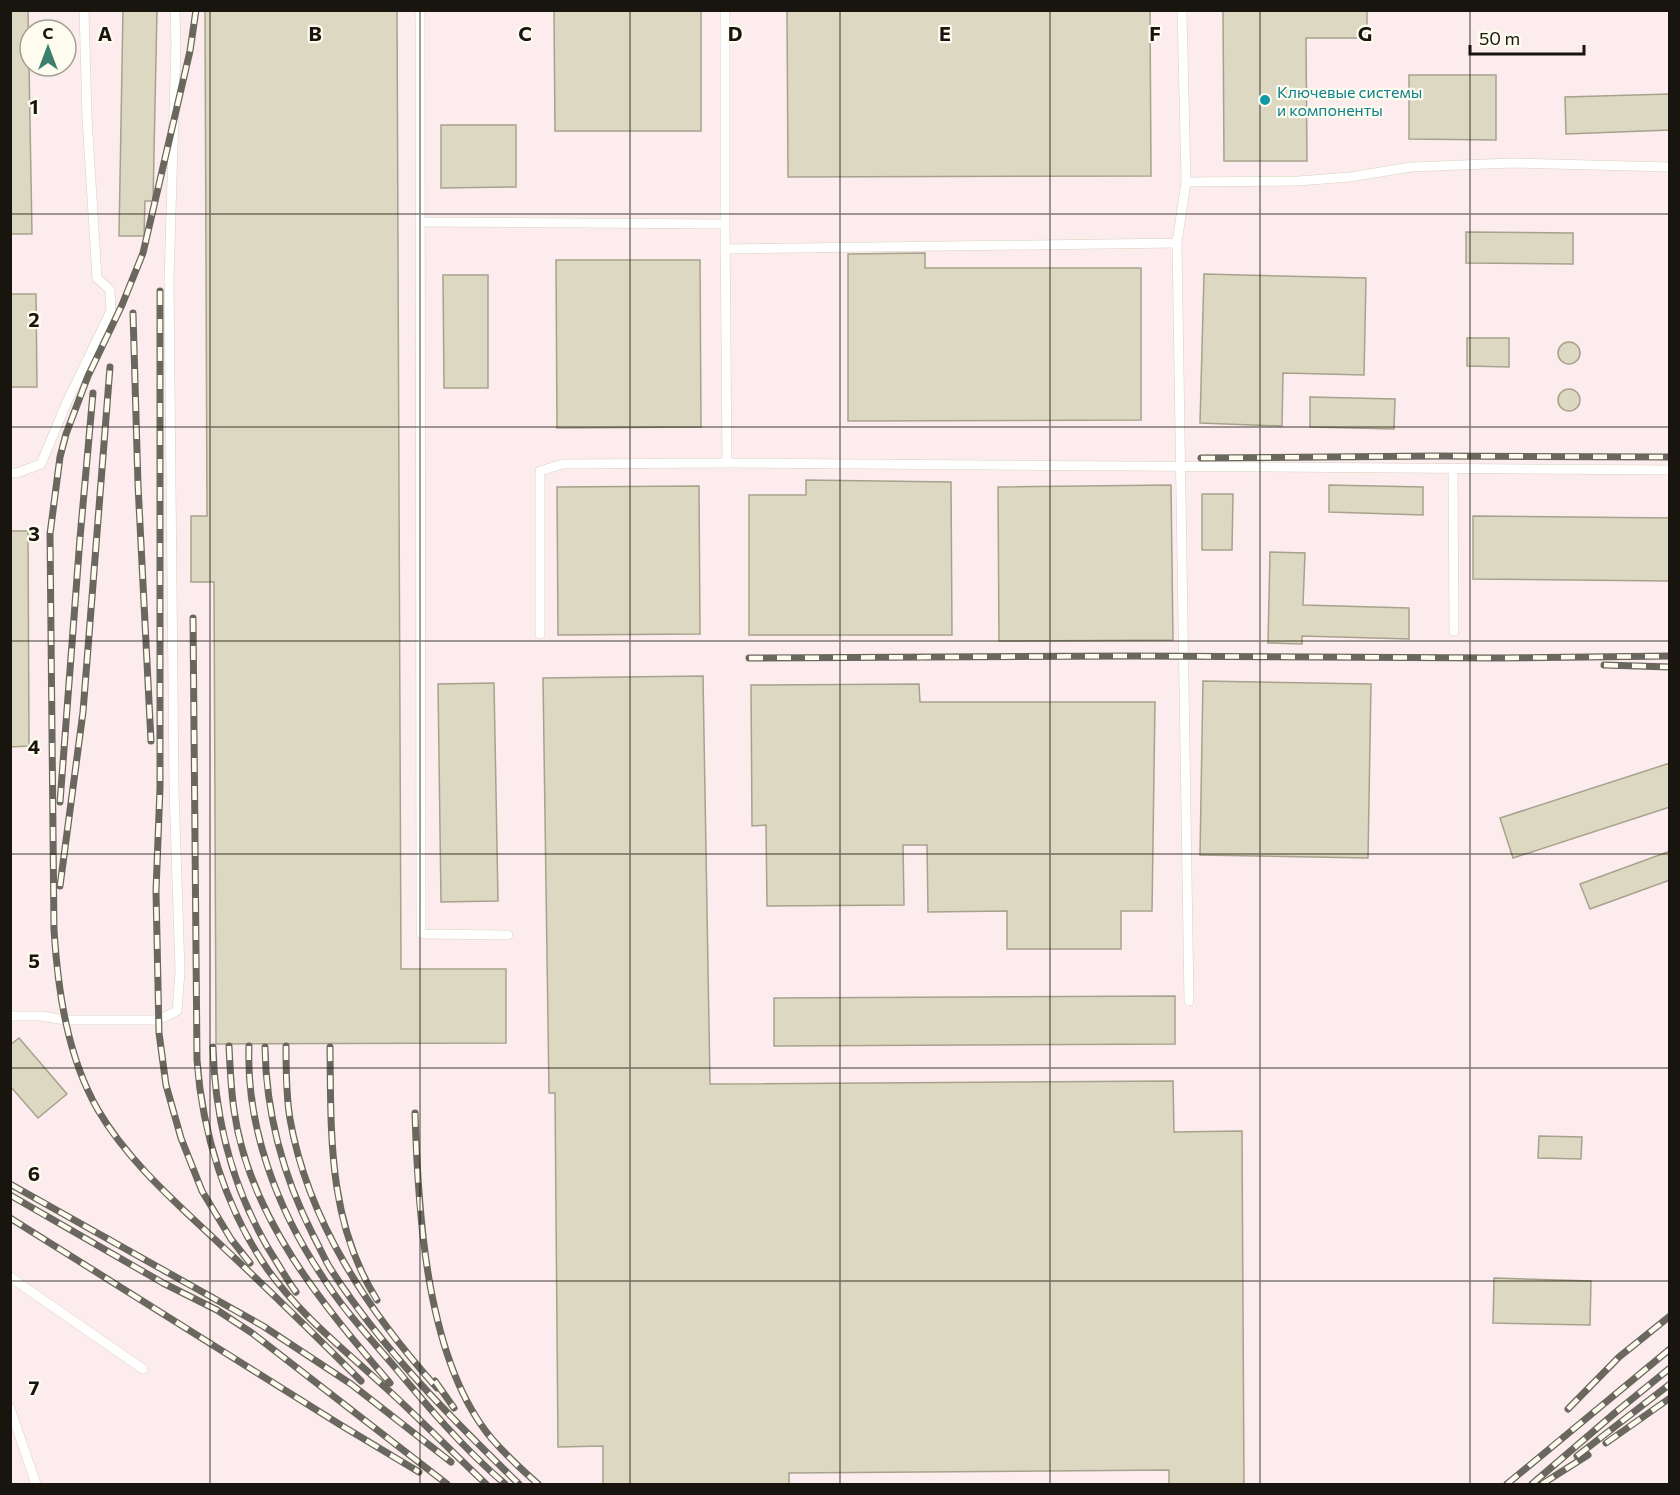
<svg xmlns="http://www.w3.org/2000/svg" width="1680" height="1495" font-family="Commissioner,sans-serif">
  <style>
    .industrial { fill: #fdecee; fill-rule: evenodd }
    .building { fill: #ddd8c1; stroke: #a6a28c; stroke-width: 1.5 }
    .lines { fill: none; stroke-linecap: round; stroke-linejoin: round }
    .lane-casing { stroke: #d7d2bb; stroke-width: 10 }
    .lane { stroke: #fff; stroke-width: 9 }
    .rail-casing { stroke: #6a685e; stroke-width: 7 }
    .rail { stroke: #fefcee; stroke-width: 4.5; stroke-dasharray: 14; stroke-linecap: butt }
    .grid { fill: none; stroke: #17150d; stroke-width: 1.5; stroke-opacity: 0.55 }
    .culture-dot { fill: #0f9aa8; stroke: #fefcee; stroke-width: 2 }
    .labels { text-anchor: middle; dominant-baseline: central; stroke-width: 4.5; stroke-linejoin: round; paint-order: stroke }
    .culture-label { font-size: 16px; fill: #0d838f; stroke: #fefcee; text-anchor: start }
    .grid-label { font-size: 20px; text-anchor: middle; font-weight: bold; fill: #17150d; stroke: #fefcee; stroke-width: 4.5; stroke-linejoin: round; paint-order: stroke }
  </style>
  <rect width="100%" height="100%" fill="#fefcee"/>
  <path class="industrial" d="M 11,11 L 1669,11 L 1669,1484 L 11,1484 ZM 30,30 L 66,30 L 66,66 L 30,66 Z"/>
  <g class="building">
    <polygon points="10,10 28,10 32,234 10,234"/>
    <polygon points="123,10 157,10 153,201 145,201 144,236 119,236"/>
    <polygon points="205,10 397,10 401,969 506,969 506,1043 216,1044 214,582 191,582 191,516 207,516"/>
    <polygon points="554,10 701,10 701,131 555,131"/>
    <polygon points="787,10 1150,10 1151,176 788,177"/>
    <polygon points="1223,10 1367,10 1367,38 1306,38 1307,161 1224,161"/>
    <polygon points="1409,75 1496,75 1496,140 1409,139"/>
    <polygon points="1670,94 1670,130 1566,134 1565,97"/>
    <polygon points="441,125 516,125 516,187 441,188"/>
    <polygon points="1466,232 1573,233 1573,264 1466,263"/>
    <polygon points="925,253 925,268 1141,268 1141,420 848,421 848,254"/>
    <polygon points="556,260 700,260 701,427 557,428"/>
    <polygon points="1204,274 1366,278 1364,375 1283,373 1282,426 1200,423"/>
    <polygon points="443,275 488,275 488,388 444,388"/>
    <polygon points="10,294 36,294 37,387 10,387"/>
    <polygon points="1467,338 1509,338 1509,367 1467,366"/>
    <circle cx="1569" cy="353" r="11"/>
    <circle cx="1569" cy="400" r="11"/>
    <polygon points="1310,397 1395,399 1394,429 1310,427"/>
    <polygon points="806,480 951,482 952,635 749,635 749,495 806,495"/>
    <polygon points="1171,485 1173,640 999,641 998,487"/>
    <polygon points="1329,485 1423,487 1423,515 1329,512"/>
    <polygon points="699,486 700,634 558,635 557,487"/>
    <polygon points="1202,494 1233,494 1232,550 1202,550"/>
    <polygon points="1473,516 1670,518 1670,581 1473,579"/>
    <polygon points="10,531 28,531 29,746 10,747"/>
    <polygon points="1270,552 1305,553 1303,605 1409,608 1409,639 1302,636 1302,644 1268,643"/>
    <polygon points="703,676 710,1084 1173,1081 1174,1132 1242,1131 1244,1485 1169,1485 1169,1470 789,1473 789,1485 603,1485 603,1446 558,1447 555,1093 549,1093 543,678"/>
    <polygon points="1203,681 1371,684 1368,858 1200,855"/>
    <polygon points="494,683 498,901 441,902 438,684"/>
    <polygon points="919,684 920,702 1155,702 1152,911 1121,911 1121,949 1007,949 1007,911 928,912 927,845 903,845 904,905 767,906 766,825 752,826 751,685"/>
    <polygon points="1670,763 1670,807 1513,858 1500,818"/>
    <polygon points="1670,851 1670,880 1590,909 1580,884"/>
    <polygon points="1175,996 1175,1044 774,1046 774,998"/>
    <polygon points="19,1038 67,1094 38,1118 10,1086 10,1045"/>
    <polygon points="1539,1136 1582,1137 1581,1159 1538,1158"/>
    <polygon points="1494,1278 1591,1281 1590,1325 1493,1323"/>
  </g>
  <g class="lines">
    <defs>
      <g id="lane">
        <polyline points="420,10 421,934 508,935"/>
        <polyline points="725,10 725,224 727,463"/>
        <polyline points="1182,10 1186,182 1177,243 1189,1001"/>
        <polyline points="1186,182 1298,181 1350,177 1411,167 1512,163 1670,167"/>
        <polyline points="420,222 725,224"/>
        <polyline points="725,249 1177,243"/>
        <polyline points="1453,469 1454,631"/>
        <polyline points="10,473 17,473 41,464 66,404 111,311 110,290 97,278 87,118 84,10"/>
        <polyline points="540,634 540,471 563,464 727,463 1670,470"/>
        <polyline points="10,1016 41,1016 65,1020 158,1020 177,1011 180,971 174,789 169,281 176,44 175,10"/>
        <polyline points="10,1277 143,1369"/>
        <polyline points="10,1408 36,1484"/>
      </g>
    </defs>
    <use href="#lane" class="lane-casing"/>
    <use href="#lane" class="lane"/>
    <defs>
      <g id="rail">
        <path d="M 196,10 L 190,51 L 143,253 L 122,305 L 88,376 L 66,434 L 60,457 L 50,534 L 54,930 C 58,991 67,1056 98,1110 C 129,1163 180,1206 224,1248 C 270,1291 316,1336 361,1381"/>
        <polyline points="160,291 160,788 156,891 159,1033 166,1085 181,1138 202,1191 231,1239 250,1263"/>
        <polyline points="133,313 138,485 151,741"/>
        <polyline points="1201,458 1436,456 1670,457"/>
        <path d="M 193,618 L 197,1060 C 202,1132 226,1210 268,1270 C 301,1316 346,1351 387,1389 C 421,1420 453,1453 486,1484"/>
        <polyline points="749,658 1134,656 1495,658 1670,656"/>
        <polyline points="1604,665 1670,667"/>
        <polyline points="60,802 80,538 93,393"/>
        <polyline points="60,886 83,712 110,367"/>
        <path d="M 229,1046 C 230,1068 231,1089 234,1110 C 249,1217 322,1304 390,1383"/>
        <path d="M 249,1046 C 246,1127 277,1209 322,1276 C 342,1308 369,1337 393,1365 C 428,1407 463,1448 505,1484"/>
        <path d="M 286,1046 C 286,1070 286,1095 290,1119 C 308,1222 369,1312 437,1388"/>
        <path d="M 213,1047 C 215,1123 235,1197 276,1261 C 283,1272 289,1283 296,1292"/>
        <path d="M 265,1047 C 266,1113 283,1176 313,1235 C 319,1246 324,1258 330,1268 C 382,1349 451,1418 519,1484"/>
        <path d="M 330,1047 C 331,1136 328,1222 377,1300"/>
        <path d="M 415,1113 C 418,1212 426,1361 492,1439 C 506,1455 522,1470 538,1484"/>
        <polyline points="10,1184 263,1326 351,1384 451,1462"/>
        <polyline points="10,1195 163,1283 217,1310 252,1333 447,1484"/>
        <polyline points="10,1218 339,1424 419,1472"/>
        <polyline points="435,1381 454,1408"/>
        <polyline points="1568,1409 1619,1357 1670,1316"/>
        <polyline points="1606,1443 1670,1398"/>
        <polyline points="1577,1456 1670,1384"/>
        <polyline points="1507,1484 1670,1349"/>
        <polyline points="1532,1484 1616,1412 1670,1368"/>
        <polyline points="1542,1484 1588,1455"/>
      </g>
    </defs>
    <use href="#rail" class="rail-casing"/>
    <use href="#rail" class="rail"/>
  </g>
  <path class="grid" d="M 210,10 L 210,1484M 420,10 L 420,1484M 630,10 L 630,1484M 840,10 L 840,1484M 1050,10 L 1050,1484M 1260,10 L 1260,1484M 1470,10 L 1470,1484M 10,214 L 1670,214M 10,427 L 1670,427M 10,641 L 1670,641M 10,854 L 1670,854M 10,1068 L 1670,1068M 10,1281 L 1670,1281"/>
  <circle class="culture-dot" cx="1265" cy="100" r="6"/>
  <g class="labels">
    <g class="culture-label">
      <text x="1277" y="91">Ключевые системы<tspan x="1277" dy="18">и компоненты</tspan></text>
    </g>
  </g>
  <g class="grid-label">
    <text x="105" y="41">A</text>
    <text x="315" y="41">B</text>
    <text x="525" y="41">C</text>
    <text x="735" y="41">D</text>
    <text x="945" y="41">E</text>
    <text x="1155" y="41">F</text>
    <text x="1365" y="41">G</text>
    <text x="34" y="114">1</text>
    <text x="34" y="327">2</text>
    <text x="34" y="541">3</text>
    <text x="34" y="754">4</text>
    <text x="34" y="968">5</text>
    <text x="34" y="1181">6</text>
    <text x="34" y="1395">7</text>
  </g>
  <rect width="1680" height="1495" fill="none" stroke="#17150d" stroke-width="24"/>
  <g transform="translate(48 48)"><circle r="28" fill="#fefcee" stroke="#a2a094" stroke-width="1.5"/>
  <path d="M0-4.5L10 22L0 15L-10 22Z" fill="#3d7f6f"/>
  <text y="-9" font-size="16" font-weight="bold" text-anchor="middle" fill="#17150d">С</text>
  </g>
  <path d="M1470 45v9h114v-9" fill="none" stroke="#17150d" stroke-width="3"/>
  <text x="1479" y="45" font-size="18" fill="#17150d" stroke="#fefcee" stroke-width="4.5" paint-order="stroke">50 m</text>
</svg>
